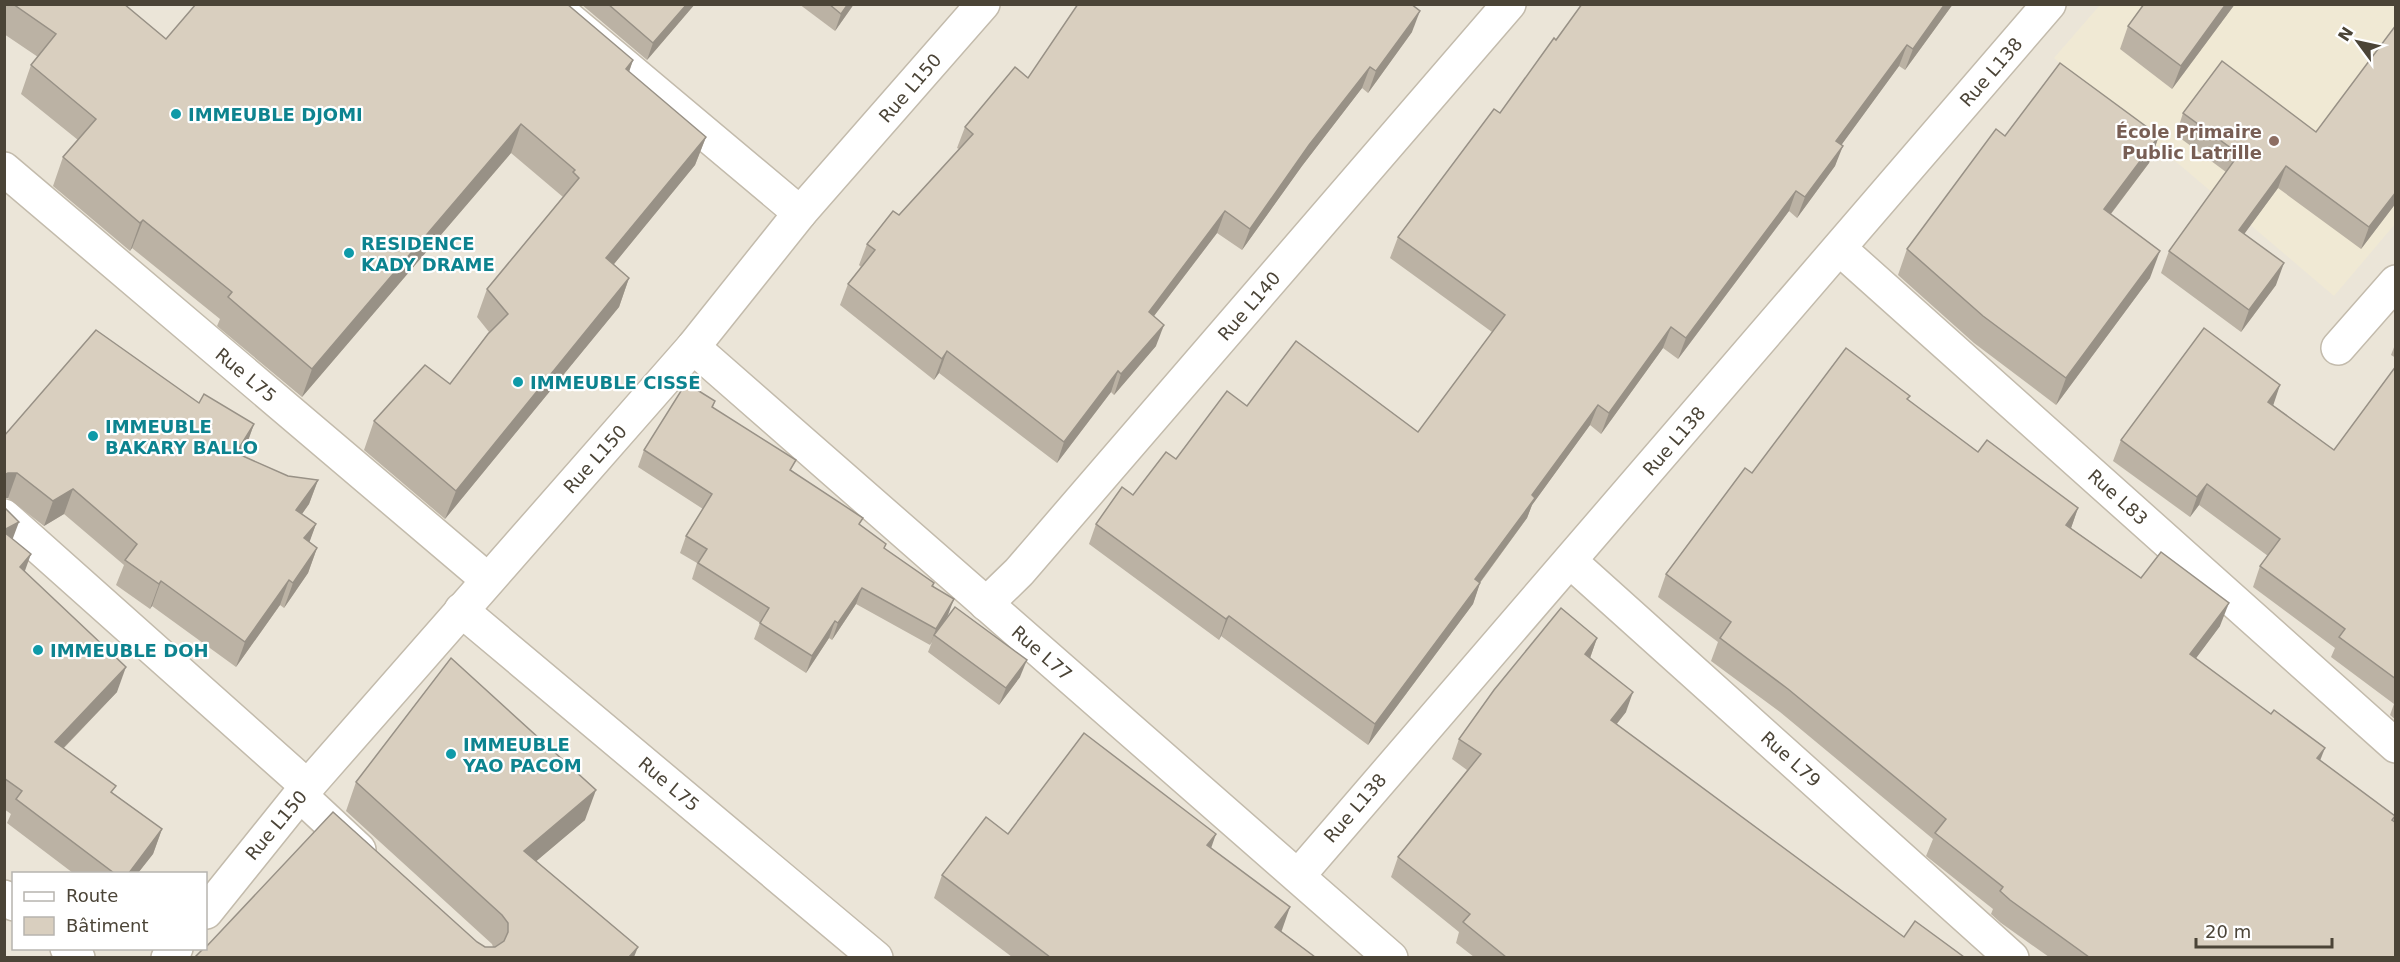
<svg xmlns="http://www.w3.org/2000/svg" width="2400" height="962" font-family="'DejaVu Sans',sans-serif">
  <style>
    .residential { fill: #ebe5d8; fill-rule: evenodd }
    .education { fill: #f0e9d4 }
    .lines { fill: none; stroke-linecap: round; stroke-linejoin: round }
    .street-casing { stroke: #c3bbac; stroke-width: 36 }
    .street { stroke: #fff; stroke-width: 33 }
    .wall { fill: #bbb2a4 }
    .shaded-wall { fill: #989186 }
    .building { fill: #d9cfbf; stroke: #989186; stroke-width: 1.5 }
    .culture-dot { fill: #0f9aa8; stroke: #fff; stroke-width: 2 }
    .education-dot { fill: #8d6e63; stroke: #fff; stroke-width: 2 }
    .labels { text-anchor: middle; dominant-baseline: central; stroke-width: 4.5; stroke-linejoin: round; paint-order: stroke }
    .street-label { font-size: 18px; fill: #4b4437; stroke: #fff }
    .culture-label { font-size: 18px; font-weight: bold; fill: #0d838f; stroke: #fff; text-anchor: start }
    .education-label { font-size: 18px; font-weight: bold; fill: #785e54; stroke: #fff; text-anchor: end }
  </style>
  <rect width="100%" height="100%" fill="#f6f3ea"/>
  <path class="residential" d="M 5,5 L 2395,5 L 2395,957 L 5,958 ZM 14,874 L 206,874 L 206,948 L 14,948 Z"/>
  <polygon class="education" points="2100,5 2395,5 2395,224 2334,296 2054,58"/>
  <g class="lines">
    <defs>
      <g id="street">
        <polyline points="551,4 800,213"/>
        <polyline points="4,169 488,580"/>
        <polyline points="1840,249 2396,746"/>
        <polyline points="693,347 1391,958"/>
        <polyline points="2338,348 2396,282"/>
        <polyline points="4,516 308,787"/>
        <polyline points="1570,561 2012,958"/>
        <polyline points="986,604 1019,572 1509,4"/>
        <polyline points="461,610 876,958"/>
        <polyline points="300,795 359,850"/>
        <polyline points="1298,876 2049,4"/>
        <polyline points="4,897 14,904"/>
        <polyline points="206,912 300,795 693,347 800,213 983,4"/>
        <polyline points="67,948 78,958"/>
        <polyline points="168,958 176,948"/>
      </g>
    </defs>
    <use href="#street" class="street-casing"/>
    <use href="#street" class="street"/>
  </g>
  <g class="wall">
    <polygon points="4,4 124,4 166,39 633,60 629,72 706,137 695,165 614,264 629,278 619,307 445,519 364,450 374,421 450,384 489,332 477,317 487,289 563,197 511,153 302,397 217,326 220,319 132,248 130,251 53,186 63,157 78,140 21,94 31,65 38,57 4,34"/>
    <polygon points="581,4 695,4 647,60"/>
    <polygon points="799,4 854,4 835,31"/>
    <polygon points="1953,4 1905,70 1899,66 1841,145 1835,166 1797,218 1789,211 1678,359 1663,348 1601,434 1590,425 1532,505 1527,518 1480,583 1473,604 1368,745 1221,636 1219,640 1089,544 1096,524 1133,495 1176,459 1247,406 1418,432 1492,332 1390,258 1398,237 1500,113 1556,40"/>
    <polygon points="2235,4 2172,89 2120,49 2128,26"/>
    <polygon points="1412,32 1368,93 1362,88 1302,166 1242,250 1217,233 1154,316 1156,346 1114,395 1111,392 1057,463 939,373 934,380 840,305 848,284 861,267 859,265 867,244 899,215 959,149 957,148 965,127 1028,78"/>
    <polygon points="2183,113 2396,203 2361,249 2278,188 2244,234 2276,285 2241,332 2161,273 2169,251 2226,172 2176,135"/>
    <polygon points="2005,136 2159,136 2149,163 2111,214 2150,278 2056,405 1974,343 1898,275 1907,249"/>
    <polygon points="2396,342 2396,358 2391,355"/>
    <polygon points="2396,366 2396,720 2390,715 2394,704 2331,657 2335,648 2253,587 2260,566 2268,556 2199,505 2190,517 2113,461 2121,440 2273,405 2334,450"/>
    <polygon points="1908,400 1978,452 2078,508 2071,528 2141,578 2220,626 2196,658 2320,760 2395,816 2393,822 2396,957 2049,957 2001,923 1991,914 1993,909 1926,856 1933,839 1780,712 1711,661 1718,642 1658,597 1666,574 1752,473"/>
    <polygon points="715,401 713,407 860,525 885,549 934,583 933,587 948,615 942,625 1020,677 999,705 928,652 932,642 930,645 856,604 832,640 829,638 806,673 754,639 760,623 692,579 697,563 680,553 686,536 703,509 638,467 644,450"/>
    <polygon points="199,403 254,424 245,449 241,455 288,476 318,480 309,504 302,514 316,524 309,542 317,548 308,573 284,608 280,605 236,667 152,606 150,609 116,585 124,565 64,514 44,526 8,498 4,498 4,436"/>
    <polygon points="4,507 13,539 25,572 117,692 64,748 113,793 162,829 153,854 138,873 73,873 7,823 11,814 4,809"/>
    <polygon points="1597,638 1590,658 1626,712 1616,725 1904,937 1964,957 1474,957 1456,943 1459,932 1391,877 1398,857 1467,770 1452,759 1459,739"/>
    <polygon points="356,782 585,820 536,861 638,947 195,957 477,942 485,947 493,947 492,944 346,811"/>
    <polygon points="1008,834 1211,848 1282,930 1281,931 1315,957 1012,957 934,898 942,875"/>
  </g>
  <g class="shaded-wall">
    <polygon points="687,4 695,4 647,60 653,43"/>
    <polygon points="848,4 854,4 835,31 841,14"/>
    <polygon points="1945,4 1953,4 1905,70 1913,49"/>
    <polygon points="2226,4 2235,4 2172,89 2181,66"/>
    <polygon points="1420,11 1412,32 1368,93 1376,71"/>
    <polygon points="1907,45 1899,66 1829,162 1836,141"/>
    <polygon points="633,60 623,89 626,69"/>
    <polygon points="1370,67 1362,88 1302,166 1242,250 1250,229 1309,145"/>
    <polygon points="521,124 511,153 302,397 312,369"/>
    <polygon points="2159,136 2149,163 2094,236 2104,209"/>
    <polygon points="706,137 695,165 596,286 606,258"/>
    <polygon points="1843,146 1835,166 1797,218 1805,197"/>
    <polygon points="2286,166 2278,188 2231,252 2239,230"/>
    <polygon points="1796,191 1789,211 1678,359 1686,338"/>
    <polygon points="2396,192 2396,203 2361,249 2369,227"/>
    <polygon points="1225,211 1217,233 1141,333 1149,312"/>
    <polygon points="143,220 132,248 130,251 140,223"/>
    <polygon points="2160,251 2150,278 2056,405 2066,378"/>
    <polygon points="2284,263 2276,285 2241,332 2249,310"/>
    <polygon points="629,278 619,307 445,519 456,491"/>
    <polygon points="1164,325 1156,346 1114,395 1121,374"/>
    <polygon points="1671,327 1663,348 1601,434 1609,413"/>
    <polygon points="947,351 939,373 934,380 942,359"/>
    <polygon points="1118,371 1111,392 1057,463 1064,442"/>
    <polygon points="2280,385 2273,406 2268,402"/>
    <polygon points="1598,405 1590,425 1532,505 1527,518 1467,600 1475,579 1532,495"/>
    <polygon points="254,424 245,449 227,478 236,453"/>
    <polygon points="8,473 17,473 8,498 4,498 4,475"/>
    <polygon points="318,480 309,504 287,535 296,510"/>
    <polygon points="2207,484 2199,505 2190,517 2197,497"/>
    <polygon points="73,489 64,514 44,526 53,501"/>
    <polygon points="2078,508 2070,531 2066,525"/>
    <polygon points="19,522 10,546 4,550 4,530"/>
    <polygon points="316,524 307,549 304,538"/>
    <polygon points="317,548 308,573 284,608 293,583"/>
    <polygon points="31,554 22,579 20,567"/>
    <polygon points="289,580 280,605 236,667 245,642"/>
    <polygon points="161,581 152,606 150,609 159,584"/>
    <polygon points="1480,583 1473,604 1368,745 1375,724"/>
    <polygon points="862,588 856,604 832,640 838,623"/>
    <polygon points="954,599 948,615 936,636 934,635 930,645 936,629"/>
    <polygon points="2229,603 2220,626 2182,677 2190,654"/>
    <polygon points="1229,616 1221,636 1219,640 1226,619"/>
    <polygon points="835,621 829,638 806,673 812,656"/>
    <polygon points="1597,638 1590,658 1585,654"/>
    <polygon points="1027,660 1020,677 999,705 1006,688"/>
    <polygon points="126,667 117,692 46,766 55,742"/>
    <polygon points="1633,692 1626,712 1603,741 1611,720"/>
    <polygon points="2325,748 2316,771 2317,758"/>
    <polygon points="596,790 585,820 514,880 524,851"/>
    <polygon points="162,829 153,854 138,873 129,873"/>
    <polygon points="1216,834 1208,857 1207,845"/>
    <polygon points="1290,907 1282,930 1267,950 1275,927"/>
    <polygon points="638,947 634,957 629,957"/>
  </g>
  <g class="building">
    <polygon points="13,4 124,4 166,39 196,4 567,4 633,60 626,69 706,137 606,258 629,278 456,491 374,421 425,365 450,384 488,334 508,314 487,289 579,178 573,172 575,170 521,124 312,369 228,297 232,292 143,220 140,223 63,157 96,119 31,65 56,34"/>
    <polygon points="608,4 687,4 653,43"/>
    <polygon points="829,4 848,4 841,14"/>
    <polygon points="1078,4 1411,4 1420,11 1376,71 1370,67 1309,145 1250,229 1225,211 1149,312 1164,325 1121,374 1118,371 1064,442 947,351 942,359 848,284 875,250 867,244 893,211 899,215 973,134 965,127 1015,67 1028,78"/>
    <polygon points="1582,4 1945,4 1913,49 1907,45 1836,141 1843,146 1805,197 1796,191 1686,338 1671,327 1609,413 1598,405 1532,495 1535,498 1475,579 1480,583 1375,724 1229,616 1226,619 1096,524 1122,487 1133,495 1166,452 1176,459 1227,391 1247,406 1296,341 1418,432 1505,315 1398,237 1494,109 1500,113 1554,38 1556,40"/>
    <polygon points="2144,4 2226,4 2181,66 2128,26"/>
    <polygon points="2396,25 2396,192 2369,227 2286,166 2239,230 2284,263 2249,310 2169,251 2239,154 2183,113 2222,61 2316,132"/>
    <polygon points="2060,63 2159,136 2104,209 2160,251 2066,378 1983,316 1907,249 1996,129 2005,136"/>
    <polygon points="2204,328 2280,385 2268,402 2334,450 2396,366 2396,679 2339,637 2345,629 2260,566 2280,539 2207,484 2197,497 2121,440"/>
    <polygon points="96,330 199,403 204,394 254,424 236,453 288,476 318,480 296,510 316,524 304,538 317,548 293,583 289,580 245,642 161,581 159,584 125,560 137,544 73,489 53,501 17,473 8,473 4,475 4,436"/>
    <polygon points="1846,348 1910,396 1907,399 1978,452 1987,440 2078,508 2066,525 2141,578 2161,552 2229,603 2190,654 2271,714 2274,710 2325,748 2317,758 2395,816 2392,820 2396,823 2396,957 2089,957 2010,900 2000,891 2003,887 1935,833 1946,819 1788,689 1720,638 1731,622 1666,574 1745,468 1752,473"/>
    <polygon points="686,383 715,401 712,407 796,460 790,470 863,518 859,524 886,544 884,548 934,583 932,586 954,599 936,629 862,588 838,623 835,621 812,656 760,623 769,608 698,563 707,549 686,536 712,494 644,450"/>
    <polygon points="4,507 19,522 4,530"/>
    <polygon points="4,532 31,554 20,567 126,667 55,742 116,786 111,792 162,829 129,873 114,873 16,799 22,791 4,778"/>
    <polygon points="955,607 1027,660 1006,688 934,635"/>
    <polygon points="1561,608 1597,638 1585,654 1633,692 1611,720 1904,937 1915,921 1964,957 1506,957 1463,922 1470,914 1398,857 1481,754 1459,739 1494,690"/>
    <polygon points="451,658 596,790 524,851 638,947 629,957 195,957 204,948 206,948 206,947 333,812 477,942 485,947 495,947 504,941 508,932 508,923 502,915 356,782"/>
    <polygon points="1084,733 1216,834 1207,845 1290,907 1275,927 1315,957 1050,957 942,875 986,817 1008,834"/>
  </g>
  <g class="culture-dot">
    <circle cx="176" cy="114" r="6"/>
    <circle cx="349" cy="253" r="6"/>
    <circle cx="518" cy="382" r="6"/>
    <circle cx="93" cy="436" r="6"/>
    <circle cx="38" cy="650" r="6"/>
    <circle cx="451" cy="754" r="6"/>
  </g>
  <circle class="education-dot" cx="2274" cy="141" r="6"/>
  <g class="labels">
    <g class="street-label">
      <text transform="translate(1991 72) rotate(-49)">Rue L138</text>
      <text transform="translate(910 88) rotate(-49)">Rue L150</text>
      <text transform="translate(1249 306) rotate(-49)">Rue L140</text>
      <text transform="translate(246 375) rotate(40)">Rue L75</text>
      <text transform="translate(1674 441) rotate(-49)">Rue L138</text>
      <text transform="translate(595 459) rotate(-48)">Rue L150</text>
      <text transform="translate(2118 497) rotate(42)">Rue L83</text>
      <text transform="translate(1042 653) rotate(41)">Rue L77</text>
      <text transform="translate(1791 759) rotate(42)">Rue L79</text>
      <text transform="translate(669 784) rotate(40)">Rue L75</text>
      <text transform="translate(1355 808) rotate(-49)">Rue L138</text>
      <text transform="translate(276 825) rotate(-50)">Rue L150</text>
    </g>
    <g class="culture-label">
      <text x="188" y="114">IMMEUBLE DJOMI</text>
      <text x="361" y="243">RESIDENCE<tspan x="361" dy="21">KADY DRAME</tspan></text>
      <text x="530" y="382">IMMEUBLE CISSE</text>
      <text x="105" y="426">IMMEUBLE<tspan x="105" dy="21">BAKARY BALLO</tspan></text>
      <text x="50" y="650">IMMEUBLE DOH</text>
      <text x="463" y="744">IMMEUBLE<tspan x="463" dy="21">YAO PACOM</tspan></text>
    </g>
    <g class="education-label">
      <text x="2262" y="131">École Primaire<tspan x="2262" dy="21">Public Latrille</tspan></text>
    </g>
  </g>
  <rect width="2400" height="962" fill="none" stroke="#4b4437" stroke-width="12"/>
  <rect x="12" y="872" width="195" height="78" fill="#ffffff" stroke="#b7b4af" stroke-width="1.5"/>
  <rect x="24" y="892" width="30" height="9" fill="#ffffff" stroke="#b7b4af" stroke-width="1.5"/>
  <text x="66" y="902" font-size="18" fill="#4b4437">Route</text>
  <rect x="24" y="917" width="30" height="18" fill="#d9cfbf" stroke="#b7b4af" stroke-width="1.5"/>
  <text x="66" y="932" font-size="18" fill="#4b4437">Bâtiment</text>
  <g transform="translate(2358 42) rotate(303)" stroke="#ffffff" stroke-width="4.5" paint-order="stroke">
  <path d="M0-4.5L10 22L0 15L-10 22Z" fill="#4b4437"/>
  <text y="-9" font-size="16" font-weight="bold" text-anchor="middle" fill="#4b4437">N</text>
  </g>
  <path d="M2196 938v9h136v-9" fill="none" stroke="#4b4437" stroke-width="3"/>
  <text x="2205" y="938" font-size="18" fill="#4b4437" stroke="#ffffff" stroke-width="4.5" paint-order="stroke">20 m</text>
</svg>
